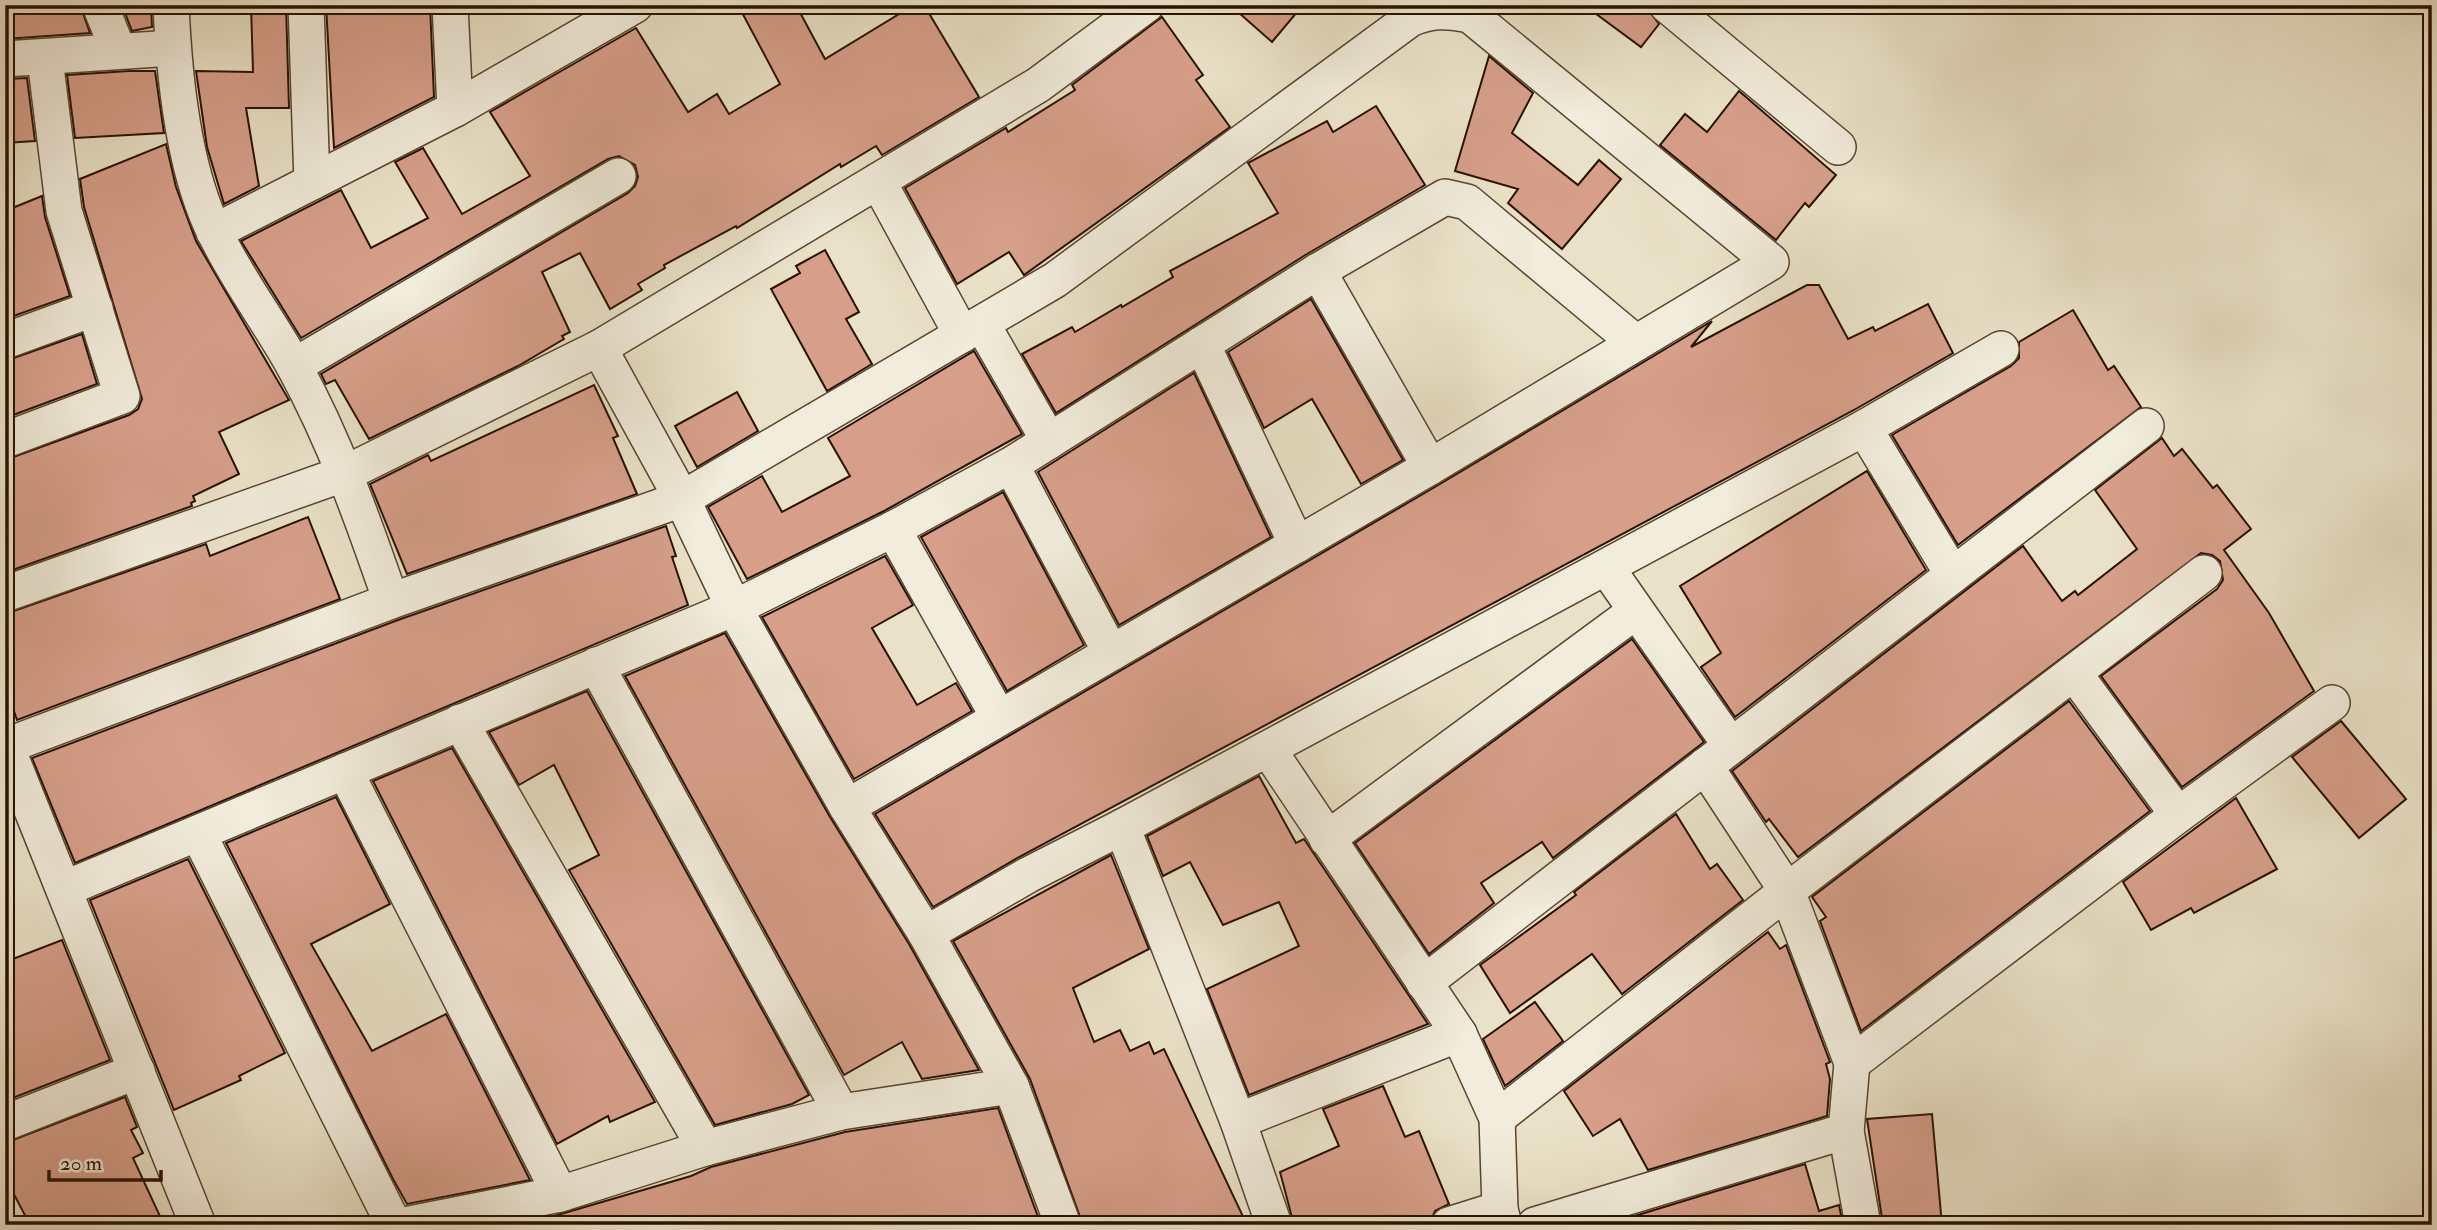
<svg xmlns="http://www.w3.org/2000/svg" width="2437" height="1230" font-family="'IM FELL Double Pica',serif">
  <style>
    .building { fill: #d79f8a; stroke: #281100; stroke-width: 2 }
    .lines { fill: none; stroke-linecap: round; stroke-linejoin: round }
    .minor-casing { stroke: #584532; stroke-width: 38 }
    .minor { stroke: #f1ecdb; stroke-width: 35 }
  </style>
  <rect width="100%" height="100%" fill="#eae2c8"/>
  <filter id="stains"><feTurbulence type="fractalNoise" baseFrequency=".00286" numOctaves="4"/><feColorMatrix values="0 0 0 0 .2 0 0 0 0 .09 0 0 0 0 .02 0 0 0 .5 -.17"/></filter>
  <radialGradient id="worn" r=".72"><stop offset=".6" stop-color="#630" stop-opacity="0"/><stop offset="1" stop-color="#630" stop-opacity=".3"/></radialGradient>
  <g class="building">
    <polygon points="5,5 80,5 90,33 5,39"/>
    <polygon points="122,5 151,5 152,27 132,31"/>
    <polygon points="251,5 286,5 289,108 246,108 259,186 224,204 207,147 196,71 253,72"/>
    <polygon points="326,5 430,5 434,97 334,148"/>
    <polygon points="738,5 796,5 825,59 914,5 924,5 979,97 882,155 876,146 841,167 840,164 737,228 736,226 664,265 665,268 638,284 642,290 610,309 580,253 542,272 570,332 562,336 564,339 518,366 369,439 335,380 326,384 321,374 628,193 635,186 638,177 635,165 619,156 608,159 301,338 241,241 341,190 371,248 428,218 395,162 423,148 462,214 530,176 490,112 636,28 688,112 717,94 729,114 780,84"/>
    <polygon points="1230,5 1303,5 1272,42"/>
    <polygon points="1584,5 1645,5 1659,24 1641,47"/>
    <polygon points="1162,17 1203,75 1196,80 1230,127 1024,275 1009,252 957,284 905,188 1006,128 1008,132 1075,90 1072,85"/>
    <polygon points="1489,56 1533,93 1512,133 1578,185 1599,160 1621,179 1562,249 1508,203 1518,189 1455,171"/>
    <polygon points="129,71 155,71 164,133 75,138 67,75"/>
    <polygon points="27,78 35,141 5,143 5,79"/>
    <polygon points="1739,91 1836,175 1809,207 1805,203 1776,240 1660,145 1685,114 1707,132"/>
    <polygon points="1376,106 1425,185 1307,254 1056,413 1022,354 1072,327 1075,332 1121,305 1122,307 1173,277 1170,271 1278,213 1248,163 1327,121 1333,132"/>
    <polygon points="166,144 176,187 196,241 289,400 219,432 239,474 193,496 195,501 191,503 192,506 7,572 5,460 129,415 138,409 142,399 84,207 80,179"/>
    <polygon points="42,196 45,217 70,296 5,319 5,211"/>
    <polygon points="825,250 859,312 846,319 872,364 827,391 771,289 800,273 796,266"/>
    <polygon points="1807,285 1819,285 1848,339 1873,327 1875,331 1928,304 1953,353 1854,410 1019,857 933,907 875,814 1440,484 1712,321 1691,347"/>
    <polygon points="1311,299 1403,460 1361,484 1312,399 1264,428 1228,352"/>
    <polygon points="2073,310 2108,370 2114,366 2141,407 1958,545 1892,435 2011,366 2019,358 2019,342"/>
    <polygon points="82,334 97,384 5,418 5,361"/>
    <polygon points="974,351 1022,434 884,511 747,579 708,507 762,476 782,512 850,476 828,438"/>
    <polygon points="1194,373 1271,537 1119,625 1038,472"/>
    <polygon points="594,385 618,436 613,438 637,494 407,574 370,484 428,455 431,461"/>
    <polygon points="737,392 758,431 697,467 675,426"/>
    <polygon points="2162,438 2174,456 2182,449 2213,488 2217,485 2251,529 2224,550 2269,613 2314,691 2182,787 2101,676 2217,589 2223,580 2220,561 2212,555 2201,553 1798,857 1769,819 1766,822 1732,771 2023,546 2062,601 2075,591 2078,595 2137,549 2095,490"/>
    <polygon points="1867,471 1926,570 1735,717 1701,667 1721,653 1680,586"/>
    <polygon points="1003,492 1084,645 1007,691 921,537"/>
    <polygon points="308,517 340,599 17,720 5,684 5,614 206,544 210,556"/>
    <polygon points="666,526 676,556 672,557 688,605 75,863 32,758 398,620"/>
    <polygon points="885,556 913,605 872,628 917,705 956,683 972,711 854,779 762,617"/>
    <polygon points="725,633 830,817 909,944 979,1070 922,1079 902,1042 844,1075 625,676"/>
    <polygon points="1632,639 1704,742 1553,858 1542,842 1481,883 1494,903 1429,954 1355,843"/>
    <polygon points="587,691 809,1095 792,1104 715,1125 569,870 599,855 554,765 519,785 489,732"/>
    <polygon points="2069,701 2150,811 1861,1031 1820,921 1826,917 1812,897"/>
    <polygon points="2341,721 2406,799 2359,838 2292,757"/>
    <polygon points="452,748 655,1102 610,1122 608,1116 557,1144 373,781"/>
    <polygon points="1259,776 1296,843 1304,839 1428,1024 1249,1095 1207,989 1299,946 1279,902 1223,925 1190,862 1163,876 1147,836"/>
    <polygon points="336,797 390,904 311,944 372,1051 446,1014 530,1180 407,1204 393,1179 226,843"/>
    <polygon points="2236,798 2277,869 2194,913 2191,908 2151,930 2123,882"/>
    <polygon points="1676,814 1710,869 1717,864 1743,900 1622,994 1592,954 1510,1013 1480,965 1576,895 1574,892"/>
    <polygon points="1111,855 1149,949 1073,988 1094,1042 1120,1030 1130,1051 1149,1042 1154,1054 1164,1049 1247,1225 1083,1225 1030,1079 953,941"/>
    <polygon points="188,859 285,1053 239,1076 241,1080 174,1110 90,900"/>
    <polygon points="1768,932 1780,949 1786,945 1830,1062 1826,1064 1830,1079 1827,1116 1648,1170 1620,1119 1593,1136 1564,1091"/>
    <polygon points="62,940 110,1060 5,1101 5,962"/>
    <polygon points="1535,1002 1563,1041 1505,1086 1483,1039"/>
    <polygon points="1383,1086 1405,1137 1419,1131 1449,1204 1435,1211 1429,1225 1294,1225 1280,1172 1339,1146 1323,1109"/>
    <polygon points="125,1097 137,1127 131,1130 143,1153 133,1158 164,1225 30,1225 5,1177 5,1143"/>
    <polygon points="998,1108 1041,1225 555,1225 554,1216 691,1176 711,1167 845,1132"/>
    <polygon points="1932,1114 1942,1225 1883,1225 1867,1119"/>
    <polygon points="1805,1164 1819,1211 1839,1205 1843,1225 1605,1225"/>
  </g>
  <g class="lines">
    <defs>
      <g id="minor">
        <polyline points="100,5 118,50"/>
        <path d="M 171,5 C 174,76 183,169 215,233 C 237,279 269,321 294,366 C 335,441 363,520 391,601"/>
        <polyline points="306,5 312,182"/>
        <polyline points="450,5 455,109"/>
        <polyline points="1667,5 1838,147"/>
        <polyline points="5,59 173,48"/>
        <polyline points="878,181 962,335"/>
        <polyline points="214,232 455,109 635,5"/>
        <polyline points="1318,271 1430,467"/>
        <polyline points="982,324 1049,441"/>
        <polyline points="5,341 95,308"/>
        <polyline points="1202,344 1297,545"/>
        <polyline points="599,348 682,499 734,608 847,807 926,934 1011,1086 1063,1225"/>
        <polyline points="294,366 618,176"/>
        <polyline points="1864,428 1953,575"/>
        <polyline points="5,440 122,396 64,211 45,59"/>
        <polyline points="1011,465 1111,653"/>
        <polyline points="893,529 999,718"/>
        <polyline points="1606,567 1731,746"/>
        <polyline points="5,594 346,473 599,348 1038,85 1146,5"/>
        <polyline points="596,665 841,1112"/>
        <polyline points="2074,673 2178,815"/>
        <polyline points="460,722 705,1148"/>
        <polyline points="5,743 198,1225"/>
        <path d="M 6,746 L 391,601 L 682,499 L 1055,280 L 1410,19 C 1430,10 1447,10 1470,15 L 1771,262 L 1430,467 L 847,807"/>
        <polyline points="1268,749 1459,1034 1497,1118 1500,1209 1504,1225"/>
        <polyline points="1705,766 1787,891 1852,1063 1846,1131 1863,1225"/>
        <polyline points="345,771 560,1194"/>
        <polyline points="1122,827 1238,1121 1274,1225"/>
        <polyline points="198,833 394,1225"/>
        <polyline points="1327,839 1636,611"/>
        <polyline points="64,889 734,608 893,529 1011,465 1318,271 1445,197 1467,202 1636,343"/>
        <polyline points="926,934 1028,875 1122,827 1864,428 2001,349"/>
        <polyline points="1424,983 2146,426"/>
        <polyline points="1852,1063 2178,815 2332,703"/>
        <polyline points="1497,1118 1787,891 2204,573"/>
        <polyline points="1238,1121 1459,1034"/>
        <polyline points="5,1123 137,1071"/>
        <polyline points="405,1225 560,1194 705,1148 841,1112 1011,1086"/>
        <polyline points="1449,1225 1500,1209"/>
        <polyline points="1535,1225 1846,1131"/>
      </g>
    </defs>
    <use href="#minor" class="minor-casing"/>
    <use href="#minor" class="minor"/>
  </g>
  <rect width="2437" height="1230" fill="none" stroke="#eae2c8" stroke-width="28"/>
  <rect x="7" y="7" width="2423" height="1216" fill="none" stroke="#281100" stroke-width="3.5"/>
  <rect x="14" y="14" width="2409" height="1202" fill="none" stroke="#281100" stroke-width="2"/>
  <path d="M49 1170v10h112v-10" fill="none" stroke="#281100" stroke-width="3.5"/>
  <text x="60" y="1170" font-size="21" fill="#281100" stroke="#f1ecdb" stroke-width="5" paint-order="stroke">20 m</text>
  <rect width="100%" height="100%" filter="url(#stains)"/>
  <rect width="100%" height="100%" fill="url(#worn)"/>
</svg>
